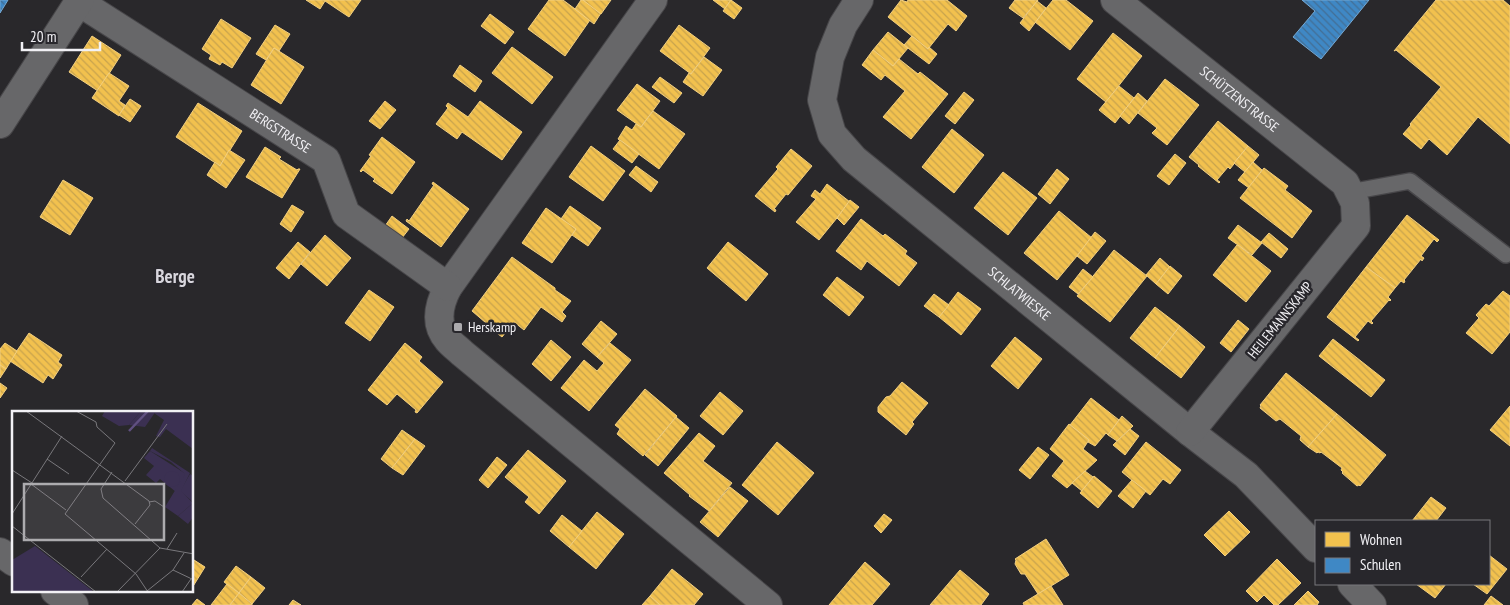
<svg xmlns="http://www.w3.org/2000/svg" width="1510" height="605" font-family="'PT Sans Narrow',sans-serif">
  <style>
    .homes { fill: url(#homes-back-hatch); stroke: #f2cf80 }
    .schools { fill: url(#schools-back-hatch); stroke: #75a8d3 }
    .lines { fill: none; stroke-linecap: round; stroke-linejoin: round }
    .lane-casing { stroke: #474649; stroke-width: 18 }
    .street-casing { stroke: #474649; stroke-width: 30 }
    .lane { stroke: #676769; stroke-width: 15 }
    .street { stroke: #676769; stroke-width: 28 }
    .poi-dot { fill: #acabae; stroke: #28272c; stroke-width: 2 }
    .labels { text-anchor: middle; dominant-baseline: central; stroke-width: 5; stroke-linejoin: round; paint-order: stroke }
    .street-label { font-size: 14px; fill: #f2f1f5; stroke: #28272c }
    .poi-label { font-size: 14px; fill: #f2f1f5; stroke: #28272c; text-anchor: start }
    .district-label { font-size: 19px; font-weight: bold; fill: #d8d6dd; stroke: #28272c }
    .inset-river { fill: none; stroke: #605080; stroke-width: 2.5 }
    .inset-road { fill: none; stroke: #79787c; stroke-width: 1 }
    .view { fill: #acabae; fill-opacity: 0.15; stroke: #acabae; stroke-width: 2.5 }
    .inset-edge { fill: none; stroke: #f2f1f5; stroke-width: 2.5 }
  </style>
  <defs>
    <pattern id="homes-back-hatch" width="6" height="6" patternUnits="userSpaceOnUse" patternTransform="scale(1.25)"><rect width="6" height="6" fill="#f2c14e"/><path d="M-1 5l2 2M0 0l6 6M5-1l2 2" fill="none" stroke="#c8a34d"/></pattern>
    <pattern id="schools-back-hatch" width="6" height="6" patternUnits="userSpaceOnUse" patternTransform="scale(1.25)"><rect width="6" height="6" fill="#3f88c5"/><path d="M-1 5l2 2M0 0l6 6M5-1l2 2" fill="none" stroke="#436e94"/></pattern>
  </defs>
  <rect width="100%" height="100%" fill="#29282b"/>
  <g class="homes">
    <polygon points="306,0 361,0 349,17 325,1 320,9"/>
    <polygon points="549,0 563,0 590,20 565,56 528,29"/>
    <polygon points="581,0 583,0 601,13 594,24 575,9"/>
    <polygon points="583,0 611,0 601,14"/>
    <polygon points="713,0 731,0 725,9"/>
    <polygon points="731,0 742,8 734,19 723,11"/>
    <polygon points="901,0 907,2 908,0 947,0 967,16 956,31 948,24 928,49 888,17"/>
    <polygon points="1015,0 1038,0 1023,18 1009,8"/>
    <polygon points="1053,0 1066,0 1093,21 1070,50 1035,22"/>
    <polygon points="1436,0 1503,0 1510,6 1510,144 1478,117 1447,155 1429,139 1421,149 1403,134 1411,125 1410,124 1441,87 1396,50 1394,51"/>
    <polygon points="1037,1 1046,8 1029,31 1020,23"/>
    <polygon points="490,14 514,32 505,44 481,26"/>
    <polygon points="221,19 251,38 232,68 222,62 220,65 209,59 211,55 202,49"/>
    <polygon points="275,25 290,34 279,51 274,48 266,60 256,54"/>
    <polygon points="679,25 710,48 691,74 660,51"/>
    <polygon points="888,32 908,48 893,66 873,50"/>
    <polygon points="1113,33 1142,56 1106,102 1077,79"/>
    <polygon points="92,36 121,55 98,91 69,72"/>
    <polygon points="912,36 928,49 929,47 937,54 929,64 904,45"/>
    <polygon points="512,47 553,77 532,104 492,73"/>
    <polygon points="274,48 304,67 281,104 251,85"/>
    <polygon points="873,50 893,66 899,59 918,74 920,72 948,94 911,139 883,117 905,91 885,75 881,80 862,65"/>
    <polygon points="704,57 722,70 703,96 683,82 689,73 691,74"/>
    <polygon points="460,65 482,81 475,92 453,76"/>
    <polygon points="109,73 129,86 119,101 125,105 119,116 92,98"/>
    <polygon points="660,77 682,93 674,103 652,87"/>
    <polygon points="1165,79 1199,105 1167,145 1152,133 1157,128 1138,113"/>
    <polygon points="637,84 660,101 641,127 617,110"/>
    <polygon points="1119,86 1134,98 1115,123 1099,110"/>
    <polygon points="964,92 974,100 955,124 945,116"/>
    <polygon points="1138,93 1147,101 1129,124 1120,116"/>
    <polygon points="130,99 141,106 130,122 119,115"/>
    <polygon points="385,101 396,110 380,129 369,121"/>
    <polygon points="480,101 522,132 502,160 462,132 457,139 436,124 448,108 446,106 448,103 468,117"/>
    <polygon points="198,103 242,131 220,166 176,137"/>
    <polygon points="653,111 685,134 659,169 618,139 626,126 632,130 636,124 641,127"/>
    <polygon points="1218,121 1248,146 1230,169 1228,167 1217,180 1220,182 1219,183 1198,166 1199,165 1189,157"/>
    <polygon points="952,129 984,155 954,193 922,167"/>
    <polygon points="382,137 415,162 392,194 373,181 375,179 363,170 361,172 360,171 371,156 369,155"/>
    <polygon points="620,140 639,154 632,163 613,149"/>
    <polygon points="591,146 625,171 603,201 569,177"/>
    <polygon points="1248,146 1259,155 1245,172 1234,163"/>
    <polygon points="265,147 281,157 279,159 297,170 298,169 300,169 282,198 246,177"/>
    <polygon points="791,149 812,166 788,195 786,194 774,209 776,210 775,212 755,196 778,169 776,167"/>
    <polygon points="229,150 245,160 226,188 207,175 215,162 220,166"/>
    <polygon points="1175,154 1186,163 1169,185 1157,176"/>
    <polygon points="1253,162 1262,170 1249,188 1238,180"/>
    <polygon points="636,166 658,182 651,192 629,175"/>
    <polygon points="1264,168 1288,186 1285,190 1312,211 1292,238 1240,198"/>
    <polygon points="1057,169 1069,179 1050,204 1038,194"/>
    <polygon points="1003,172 1037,198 1008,235 974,208"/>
    <polygon points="63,180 93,198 70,235 40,217"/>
    <polygon points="433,182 469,209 441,247 406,221 407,219 409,221 434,185 432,184"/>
    <polygon points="827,184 850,202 819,240 796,222 816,199 811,196 815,190 820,194"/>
    <polygon points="850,200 859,207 844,225 837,218"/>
    <polygon points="292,205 304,212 291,232 280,224"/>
    <polygon points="570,206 601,228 588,246 572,235 576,229 561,219"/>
    <polygon points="546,208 576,229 552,263 522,243"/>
    <polygon points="1059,211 1092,238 1057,280 1024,253"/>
    <polygon points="1407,215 1439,240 1437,242 1434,239 1421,256 1424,258 1422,261 1421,259 1404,280 1405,281 1404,283 1401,281 1395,288 1366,267"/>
    <polygon points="392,216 409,229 402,238 385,226"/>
    <polygon points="861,219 883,236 885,234 907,251 905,254 917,263 899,286 867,261 861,270 836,251"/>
    <polygon points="1238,225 1262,243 1252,255 1228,238"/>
    <polygon points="1095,232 1106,241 1087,264 1077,256"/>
    <polygon points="1269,233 1288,249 1281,258 1261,242"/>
    <polygon points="325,235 351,258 327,286 301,264"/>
    <polygon points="298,242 310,252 289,279 276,268"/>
    <polygon points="728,242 768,274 746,301 707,268"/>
    <polygon points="1237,245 1238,245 1271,271 1246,302 1213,275"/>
    <polygon points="1114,250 1147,276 1110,322 1077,296"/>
    <polygon points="512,257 555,288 555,290 571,301 562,312 566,316 562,322 541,307 524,330 514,322 502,337 485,324 486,323 472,311"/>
    <polygon points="1160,258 1170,267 1156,284 1146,275"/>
    <polygon points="1170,266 1182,276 1168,294 1156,284"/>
    <polygon points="1366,267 1395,288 1388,297 1391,300 1390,301 1389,300 1371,321 1373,323 1372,324 1368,321 1355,337 1359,340 1358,341 1327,317"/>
    <polygon points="1083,269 1093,277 1078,294 1069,287"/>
    <polygon points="837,277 864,297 849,316 823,295"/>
    <polygon points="369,290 394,307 370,341 345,323"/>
    <polygon points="1503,291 1510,296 1510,332 1492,354 1466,333 1479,318 1476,315 1486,304 1489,306"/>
    <polygon points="958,292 981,309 961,335 939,317"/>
    <polygon points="934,294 949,305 939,317 924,306"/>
    <polygon points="1155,307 1180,326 1155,358 1130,338"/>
    <polygon points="1238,320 1249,329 1231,352 1220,343"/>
    <polygon points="601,321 617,334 597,357 582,344"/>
    <polygon points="1180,326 1205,347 1181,378 1155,358"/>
    <polygon points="29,333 62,355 58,362 62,365 53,379 48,375 43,383 10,361"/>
    <polygon points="1015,337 1042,359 1018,389 991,366"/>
    <polygon points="1333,339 1385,380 1371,397 1319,356"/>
    <polygon points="551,340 571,357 551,381 532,364"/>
    <polygon points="5,343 17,351 6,369 0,365 0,349"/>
    <polygon points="405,343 422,357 419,361 443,382 417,413 415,412 416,410 397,394 387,405 368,390"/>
    <polygon points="610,343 631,360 589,411 561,388 584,360 597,371 604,363 597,357"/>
    <polygon points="0,365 6,369 0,378"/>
    <polygon points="1286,373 1337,414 1308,447 1300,440 1301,436 1280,419 1276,421 1260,408 1261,406 1260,405"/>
    <polygon points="902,382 928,403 912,422 914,424 906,435 878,412 878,407 886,397 890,396"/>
    <polygon points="0,383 7,388 0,398"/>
    <polygon points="645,389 677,416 643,456 617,434 620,429 615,425"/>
    <polygon points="720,392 743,411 723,435 700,416"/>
    <polygon points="1091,398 1119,420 1108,435 1106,433 1095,446 1088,442 1089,440 1070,425"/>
    <polygon points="1510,406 1510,446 1490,430"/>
    <polygon points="1337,414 1386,455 1360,486 1359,485 1357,486 1342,473 1343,472 1341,470 1342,468 1321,452 1320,453 1318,452 1317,453 1308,447"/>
    <polygon points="1122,416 1133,426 1117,441 1108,435"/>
    <polygon points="676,417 689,428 658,466 645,455"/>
    <polygon points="1069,424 1089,440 1083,449 1097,460 1067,488 1052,476 1064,461 1050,449"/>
    <polygon points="1130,429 1139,436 1125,455 1113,445"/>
    <polygon points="402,430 415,439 392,468 381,459"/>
    <polygon points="699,433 715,446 703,461 732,483 709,511 689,496 690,495 664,473"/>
    <polygon points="415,439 425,446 403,475 392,468"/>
    <polygon points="777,442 814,473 778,515 742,485"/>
    <polygon points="1146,442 1181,470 1170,484 1163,479 1150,495 1122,472"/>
    <polygon points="1038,447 1049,455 1030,479 1019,470"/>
    <polygon points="528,450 566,481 539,514 525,502 529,497 505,477"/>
    <polygon points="497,457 507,465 488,488 479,480"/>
    <polygon points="1085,471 1093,477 1082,491 1072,483"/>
    <polygon points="1094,476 1112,491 1098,508 1080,493"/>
    <polygon points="1132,480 1146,491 1133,508 1118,496"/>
    <polygon points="730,487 748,501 718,537 700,522"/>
    <polygon points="1431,497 1446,508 1436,521 1412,521"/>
    <polygon points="1229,511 1250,532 1225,556 1204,535"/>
    <polygon points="597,512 624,534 596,569 569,547"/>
    <polygon points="884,514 892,520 881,533 874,526"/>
    <polygon points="562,515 582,531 569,547 550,531"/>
    <polygon points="1046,539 1069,575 1038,594 1025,574 1021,574 1015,564 1016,560 1015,559"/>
    <polygon points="1489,555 1507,569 1487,594 1473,584 1489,584"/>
    <polygon points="1277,559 1301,583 1278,605 1274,605 1264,595 1257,602 1246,591"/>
    <polygon points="194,560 205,567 192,588 192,561"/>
    <polygon points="865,562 890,584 872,605 829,605"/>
    <polygon points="236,566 251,577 239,593 224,582"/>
    <polygon points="672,569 703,594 694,605 660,605 650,596"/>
    <polygon points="960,570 989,594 981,605 930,605"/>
    <polygon points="251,577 265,588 252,604 239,593"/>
    <polygon points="227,584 239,593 230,605 211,605"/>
    <polygon points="1416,584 1446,584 1435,598"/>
    <polygon points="1051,586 1063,605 1024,605 1023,603"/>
    <polygon points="1308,591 1319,602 1317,605 1294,605"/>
    <polygon points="239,593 252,604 252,605 230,605"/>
    <polygon points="650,596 660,605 642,605"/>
    <polygon points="1491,596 1503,605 1484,605"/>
    <polygon points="197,599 205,605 192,605"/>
    <polygon points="293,600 301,605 289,605"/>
  </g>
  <g class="schools">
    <polygon points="0,0 8,0 0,13"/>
    <polygon points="1302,0 1369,0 1321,59 1293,37 1315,11"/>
  </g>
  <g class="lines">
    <defs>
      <polyline id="lane" points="1350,192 1410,181 1506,255"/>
      <g id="street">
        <path d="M 653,0 L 448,287 C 439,304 434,324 448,340 C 452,345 458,349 462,353 L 768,605"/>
        <path id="s1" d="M 859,0 L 843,25 L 830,57 L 822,100 L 832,134 L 854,159 L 1190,432 L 1246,475 L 1316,548"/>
        <path id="s2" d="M 1115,0 L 1345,183 L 1355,203 L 1356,226 L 1190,432"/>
        <path id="s3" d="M 79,2 L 326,160 L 346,214 L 448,287"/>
        <polyline points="0,124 80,0"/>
        <polyline points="0,552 14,562"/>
        <polyline points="1352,584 1372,605"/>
        <polyline points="55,591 74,605"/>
      </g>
    </defs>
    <use href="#lane" class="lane-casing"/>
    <use href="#street" class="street-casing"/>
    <use href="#lane" class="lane"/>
    <use href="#street" class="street"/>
  </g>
  <rect class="poi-dot" x="453" y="322" width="10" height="10" rx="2.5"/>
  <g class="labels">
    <g class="street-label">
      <text stroke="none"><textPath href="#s2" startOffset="159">SCHÜTZENSTRASSE</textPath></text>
      <text stroke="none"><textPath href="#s3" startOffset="239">BERGSTRASSE</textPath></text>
      <text stroke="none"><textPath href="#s1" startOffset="390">SCHLATWIESKE</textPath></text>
      <text transform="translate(1280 320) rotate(-51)">HEILEMANNSKAMP</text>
    </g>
    <g class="poi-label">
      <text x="468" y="327">Herskamp</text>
    </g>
    <g class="district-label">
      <text x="175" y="276">Berge</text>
    </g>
  </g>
  <g transform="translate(12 411)">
    <rect width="181" height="181" fill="#29282b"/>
    <path d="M 129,0 L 144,0 L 133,16 L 117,14 ZM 138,40 L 174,63 L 164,81 L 148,68 L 144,72 L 134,64 L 142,55 L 132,47 ZM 178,63 L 181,65 L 181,91 L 168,80 ZM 181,92 L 181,106 L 176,113 L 166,105 Z" fill="#3b3052"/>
    <path d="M 93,0 L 129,0 L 117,14 L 107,15 L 90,5 ZM 144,0 L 181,0 L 181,38 L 154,18 L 148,26 L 144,25 L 152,9 L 142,2 ZM 140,37 L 178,62 L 169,80 L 181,92 L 166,105 L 153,96 L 173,63 L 159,51 L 138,40 Z" fill="#3b3052"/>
    <path d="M 23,135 L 82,181 L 0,181 L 0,149 Z" fill="#3b3052"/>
    <path d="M152 68a8 8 0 1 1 16 0a8 8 0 1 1-16 0Z" fill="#3b3052"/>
    <path class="inset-river" d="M 117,20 L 136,0"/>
    <path class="inset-road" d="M 14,0 L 137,90 L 138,94 L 123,113M 64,0 L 84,11 L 85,16 L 103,32 L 53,103 L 124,163 L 136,181M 35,48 L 57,63M 0,59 L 20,72M 100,61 L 89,78 L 91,87 L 148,137 L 182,143M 113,70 L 155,13M 19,73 L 54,99M 137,91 L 143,90 L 152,96M 0,103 L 50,25M 0,115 L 84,181M 155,138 L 165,122M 161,159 L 182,169M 69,166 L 95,138M 135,180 L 161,159 L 172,142M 105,181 L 148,137M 170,181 L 179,168"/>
    <path class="view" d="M 12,73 L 152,73 L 152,129 L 12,129 Z"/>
    <rect width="181" height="181" class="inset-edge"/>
  </g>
  <rect x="1315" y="520" width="175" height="65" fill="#28272c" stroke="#79787c"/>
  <rect x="1325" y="532" width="25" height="15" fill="#f2c14e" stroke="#79787c"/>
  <text x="1360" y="545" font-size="15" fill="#f2f1f5">Wohnen</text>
  <rect x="1325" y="558" width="25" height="15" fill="#3f88c5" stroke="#79787c"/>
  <text x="1360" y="570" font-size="15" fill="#f2f1f5">Schulen</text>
  <path d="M22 42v8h78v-8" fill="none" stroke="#f2f1f5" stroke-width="2.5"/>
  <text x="30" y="42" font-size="15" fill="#f2f1f5" stroke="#28272c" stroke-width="4" paint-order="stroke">20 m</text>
</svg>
